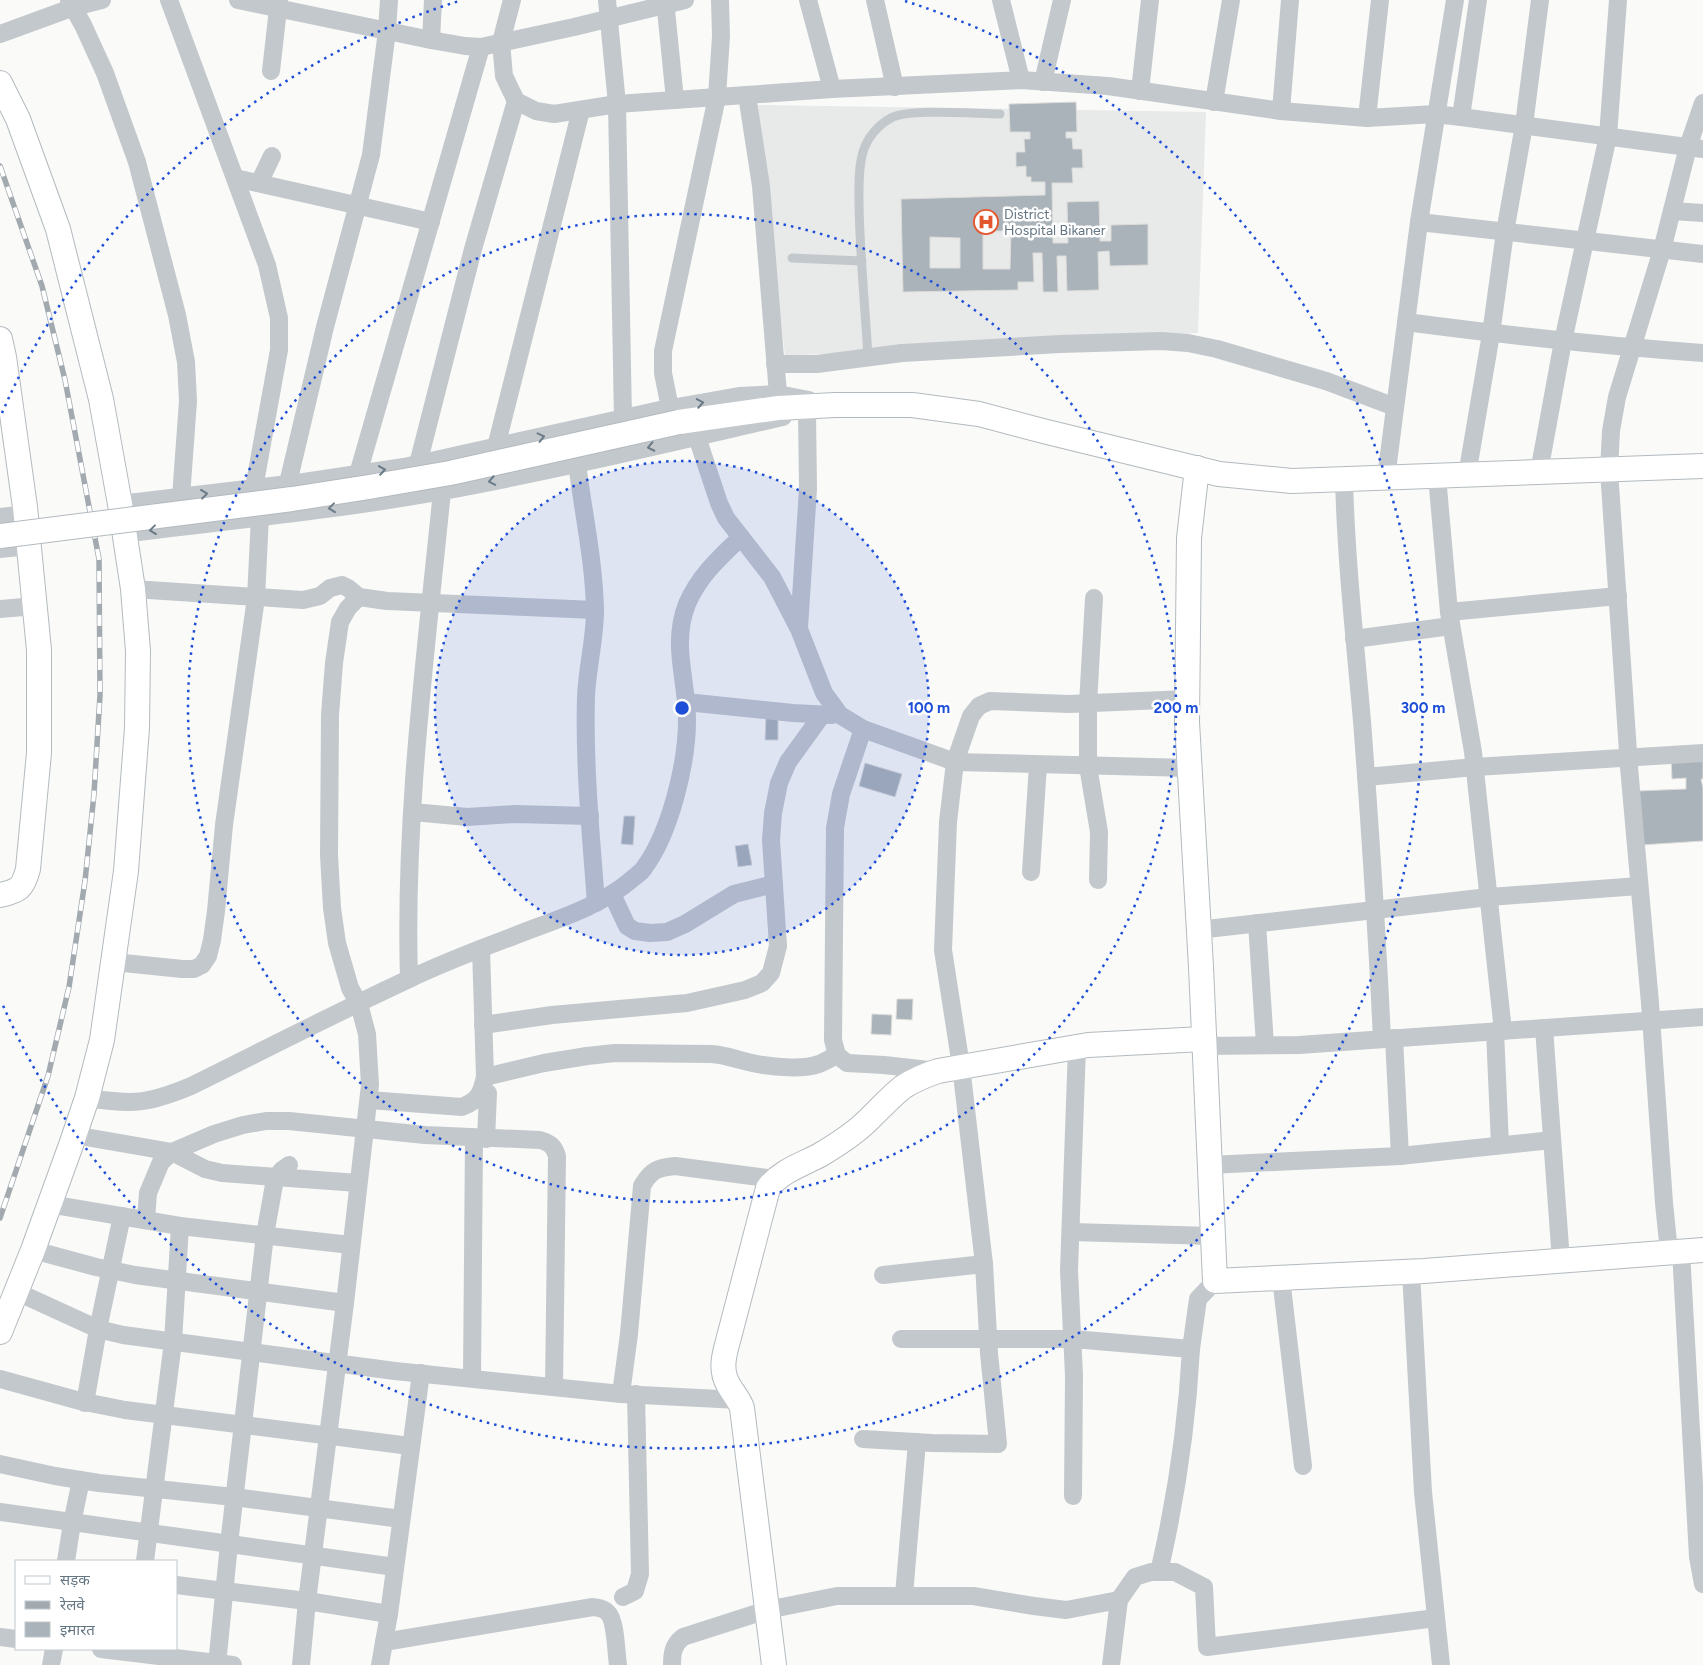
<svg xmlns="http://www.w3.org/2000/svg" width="1703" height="1665" font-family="Figtree,'Noto Sans Devanagari',sans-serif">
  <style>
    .built { fill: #e8e9e9 }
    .building { fill: #aab3b9; stroke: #dcdcda; fill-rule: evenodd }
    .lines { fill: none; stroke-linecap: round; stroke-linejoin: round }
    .secondary-casing { stroke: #b3babf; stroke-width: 26 }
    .lane { stroke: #c3c8cc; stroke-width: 9 }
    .street { stroke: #c3c8cc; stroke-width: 18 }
    .secondary { stroke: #fff; stroke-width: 24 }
    .rail-casing { stroke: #a2aab0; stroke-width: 5.5 }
    .rail { stroke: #fff; stroke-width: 4; stroke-dasharray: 11; stroke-linecap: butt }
    .secondary-bridge-casing { stroke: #b3babf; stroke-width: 26; stroke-linecap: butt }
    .secondary-bridge { stroke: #fff; stroke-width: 24 }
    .oneway { stroke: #6a7a87 }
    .ring { fill: none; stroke: #1d4ed8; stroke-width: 2.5; stroke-dasharray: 2.5 5 }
    .labels { text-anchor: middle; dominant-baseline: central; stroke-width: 5; stroke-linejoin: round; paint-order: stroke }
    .poi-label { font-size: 14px; fill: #657683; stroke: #fff; text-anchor: start }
    .centre { fill: #1d4ed8; stroke: #fff; stroke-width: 2.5 }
    .ring-label { font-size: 15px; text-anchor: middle; font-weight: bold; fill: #1d4ed8; stroke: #fff; stroke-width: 5; stroke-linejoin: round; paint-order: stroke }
  </style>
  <rect width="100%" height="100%" fill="#fafaf8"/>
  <polygon class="built" points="757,105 1206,112 1198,333 785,356"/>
  <g class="building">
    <path d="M 1076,102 L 1077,132 L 1066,132 L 1066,138 L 1072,138 L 1073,149 L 1082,149 L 1083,168 L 1072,168 L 1073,183 L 1052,183 L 1053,243 L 1068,243 L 1067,202 L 1099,201 L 1100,241 L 1111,241 L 1111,225 L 1148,224 L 1148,265 L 1110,266 L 1109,251 L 1098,252 L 1099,290 L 1067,291 L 1066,256 L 1057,256 L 1058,292 L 1043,292 L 1042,253 L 1033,253 L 1034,282 L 1018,282 L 1018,290 L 903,292 L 901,199 L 1045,195 L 1045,182 L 1031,182 L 1031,177 L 1026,177 L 1026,166 L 1016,167 L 1016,152 L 1025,152 L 1024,139 L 1030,139 L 1030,132 L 1010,132 L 1009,104 ZM 983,231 L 1011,231 L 1010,269 L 983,269 ZM 930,237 L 960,238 L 960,268 L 930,268 Z"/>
    <polygon points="766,716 778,716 778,740 765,740"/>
    <polygon points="1703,755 1703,779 1701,779 1703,788 1703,841 1641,845 1638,791 1686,789 1686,778 1672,779 1671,757"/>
    <polygon points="865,763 902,774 895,797 859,786"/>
    <polygon points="624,816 635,816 633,845 621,844"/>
    <polygon points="748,844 752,865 738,867 735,846"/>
    <polygon points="897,999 913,999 912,1020 896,1019"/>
    <polygon points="872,1014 892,1015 891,1035 871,1034"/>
  </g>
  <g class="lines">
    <defs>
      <g id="secondary">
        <polyline points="0,83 18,119 58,229 101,399 120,504 133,589 138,651 137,728 126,871 102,1040 87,1098 71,1145 33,1250 0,1332"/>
        <path d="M 0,339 L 4,357 L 25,507 L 39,650 L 39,753 L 28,869 C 23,888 19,891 0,895"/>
        <polyline points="679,422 778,408 835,405 912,405 979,414 1043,431 1219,474 1292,481 1703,466"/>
        <polyline points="1197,468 1189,538 1187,722 1201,967 1215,1281 1424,1271 1703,1250"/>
        <path d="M 774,1665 L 742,1408 C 739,1399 732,1392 728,1384 C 720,1370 724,1355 728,1341 L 768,1188 C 781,1171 801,1165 820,1155 C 835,1146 851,1136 864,1124 C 877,1112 889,1098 903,1087 C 914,1080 926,1075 938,1071 L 1088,1045 L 1203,1039"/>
      </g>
    </defs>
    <use href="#secondary" class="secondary-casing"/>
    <g class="lane">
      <polyline points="792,258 862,261"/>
      <path d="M 868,357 C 865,306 860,256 859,205 C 859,188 858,169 863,152 C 867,138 878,125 891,118 C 909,108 976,114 1000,114"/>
    </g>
    <g class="street">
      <polyline points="69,0 83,25 105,73 137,162 177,315 186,362 188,401 181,497"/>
      <polyline points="169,0 267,265 279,318 279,350 254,488"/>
      <polyline points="238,0 431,40 465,46 481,47 574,27 685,0"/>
      <polyline points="512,0 501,42 504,76 516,101 536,111 554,114 617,104 623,418"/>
      <polyline points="607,0 617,104 832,89 1021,80 1108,86 1281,111 1367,118 1435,114 1461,117 1703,149"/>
      <polyline points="665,0 675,100"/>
      <polyline points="808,0 832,89"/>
      <polyline points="875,0 895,87"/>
      <polyline points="1001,0 1021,80"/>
      <polyline points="0,34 74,7 102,0"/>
      <polyline points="431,40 433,0"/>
      <polyline points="271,71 279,0"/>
      <polyline points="1043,82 1062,0"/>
      <polyline points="1140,91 1150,0"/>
      <polyline points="747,95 761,186 778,394"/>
      <polyline points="1214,102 1231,0"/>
      <polyline points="1281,111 1290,0"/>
      <polyline points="1461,117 1478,0"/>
      <polyline points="1367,118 1380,0"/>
      <polyline points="235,178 431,222"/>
      <polyline points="259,183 272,156"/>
      <polyline points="1672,211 1703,213"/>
      <polyline points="1419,222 1703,254"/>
      <path d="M 1406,322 C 1505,335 1604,346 1703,353"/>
      <polyline points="775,364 817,364 902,353 1060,344 1161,341 1188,343 1217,349 1326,381 1395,407"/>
      <polyline points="670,408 663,373 663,351 717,97 721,36 720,0"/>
      <polyline points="697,437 719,503 726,518 772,577 799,629 824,693 840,715 863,729 955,762 1189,768"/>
      <polyline points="496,447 581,110"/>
      <path d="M 577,463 C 583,512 594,561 595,610 C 595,640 587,668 586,697 C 584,766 591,835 596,903"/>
      <polyline points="418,464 473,249 516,101"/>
      <polyline points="1539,472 1563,341 1608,136 1618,0"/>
      <polyline points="358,474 481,47"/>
      <polyline points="1467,475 1491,334 1505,232 1524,125 1540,0"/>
      <polyline points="1437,476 1449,612 1618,596"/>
      <polyline points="1386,478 1419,222 1455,0"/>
      <path d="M 1344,479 C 1346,560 1355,641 1362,721 C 1370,827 1377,933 1382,1039"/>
      <polyline points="288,483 325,327 371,155 387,31 389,0"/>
      <polyline points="120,504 304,482 404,467 660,410 739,396 778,394 809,400"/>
      <polyline points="0,517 26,514"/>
      <path d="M 124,534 C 231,520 338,510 443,491 C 557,470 670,443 783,417"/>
      <polyline points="0,549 29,546"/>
      <polyline points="133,589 303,600 320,596 330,588 342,585 348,588 359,597 387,601 595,610"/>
      <polyline points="1094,598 1088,704 1088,766 1099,832 1098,880"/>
      <polyline points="0,609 35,606"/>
      <polyline points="1449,612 1473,752 1503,1031"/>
      <polyline points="799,628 808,489 807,412"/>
      <polyline points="1354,639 1451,626"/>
      <polyline points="686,702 793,713 832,715"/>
      <polyline points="863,729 841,794 835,828 833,1040 837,1055 847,1063 884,1065 938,1071"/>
      <polyline points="1366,777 1475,767 1703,753"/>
      <polyline points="413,812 467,817 515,814 590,816"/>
      <polyline points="1031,872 1038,765"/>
      <polyline points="612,894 627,926 635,931 650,933 667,932 685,924 734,894 774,884"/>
      <polyline points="1257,923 1265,1045"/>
      <polyline points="1198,930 1489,897 1639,886"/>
      <polyline points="114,962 182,969 194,969 202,965 208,956 212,940 216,911 224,825 256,598 260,516"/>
      <path d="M 409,979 C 404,815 426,653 442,491"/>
      <polyline points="483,1025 552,1015 687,1003 745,990 762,983 771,973 778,946 771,840 773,813 779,783 788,762 822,715"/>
      <polyline points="1544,1028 1561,1261"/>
      <polyline points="1495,1031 1500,1145"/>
      <polyline points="1394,1038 1400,1156"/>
      <polyline points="1204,1046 1299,1045 1703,1017"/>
      <path d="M 485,1077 L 544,1063 L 587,1056 L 615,1053 L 711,1054 C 727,1055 741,1061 757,1064 C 774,1067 803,1070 819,1064 C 825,1062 831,1058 837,1055"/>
      <path d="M 87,1098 C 133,1105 148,1104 191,1086 C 264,1050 336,1013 409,979 C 443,963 479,949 514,936 C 554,920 598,908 631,880 C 635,876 641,873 644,868 C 670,833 687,764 687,720 C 687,679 671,645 687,604 C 699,576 719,558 741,537"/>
      <path d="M 369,1100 L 462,1107 C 479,1100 481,1094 485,1077 L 481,949"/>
      <polyline points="74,1135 172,1152 205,1169 222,1173 358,1183"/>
      <polyline points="486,1139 488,1093"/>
      <polyline points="1209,1165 1400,1156 1552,1140"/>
      <polyline points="49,1204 180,1226 351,1245"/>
      <path d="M 146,1220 L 148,1193 L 161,1162 L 172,1152 L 214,1134 L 243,1125 L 266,1121 L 289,1121 L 425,1135 L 540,1140 C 550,1143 554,1146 557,1156 L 554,1387"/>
      <polyline points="1071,1232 1213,1236"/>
      <polyline points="33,1250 96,1267 135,1275 345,1303"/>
      <polyline points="1681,1251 1698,1557 1703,1584"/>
      <polyline points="1669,1252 1664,1203 1650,1003 1629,767 1609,470 1611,431 1617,397 1662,250 1688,147 1703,103"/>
      <polyline points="1411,1272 1423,1492 1441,1665"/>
      <polyline points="883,1275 984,1264"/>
      <polyline points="1281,1278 1303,1466"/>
      <polyline points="15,1291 98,1329 123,1335 395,1371 621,1394 739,1400"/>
      <polyline points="901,1339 1073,1339 1191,1349 1198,1299 1215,1281"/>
      <polyline points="472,1378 474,1138"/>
      <polyline points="0,1379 80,1401 125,1410 410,1446"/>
      <path d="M 621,1394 L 629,1334 L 642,1186 C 651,1170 657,1168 675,1166 L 775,1179"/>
      <polyline points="85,1403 98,1329 122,1216"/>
      <polyline points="863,1439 932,1443 998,1444 989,1353 984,1264 961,1066 943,950 948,822 955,762 971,716 979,706 990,701 1069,704 1187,699"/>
      <polyline points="0,1464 55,1476 99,1483 234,1497 401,1519"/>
      <polyline points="1073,1496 1074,1376 1069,1270 1077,1047"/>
      <polyline points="0,1512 395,1567"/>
      <polyline points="66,1561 72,1523 81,1480"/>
      <polyline points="145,1561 173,1342 180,1226"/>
      <path d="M 1159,1572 C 1176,1499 1187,1424 1191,1349"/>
      <polyline points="176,1585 307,1601 389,1614"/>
      <polyline points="904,1595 917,1442"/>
      <polyline points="623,1597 635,1591 640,1574 636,1394"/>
      <polyline points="1119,1600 1135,1577 1151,1572 1175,1572 1204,1587 1207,1647 1436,1618"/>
      <polyline points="0,1637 16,1639"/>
      <path d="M 384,1642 L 593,1607 C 598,1608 604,1608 608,1613 C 616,1621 616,1653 618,1665"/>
      <polyline points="101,1649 233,1665"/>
      <polyline points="51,1665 54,1649"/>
      <polyline points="217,1665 229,1544 265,1235 275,1179 282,1170 289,1165"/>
      <polyline points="301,1665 307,1601 345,1303 370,1085 367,1034 359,1004 350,988 337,943 332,908 329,855 330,715 334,663 340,622 348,608 359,597"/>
      <polyline points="380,1665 389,1614 421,1373"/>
      <path d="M 672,1665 C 672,1653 673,1645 683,1637 L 767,1610 L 837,1596 L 973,1596 L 1034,1606 L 1066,1610 L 1119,1600 L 1111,1665"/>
    </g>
    <use href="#secondary" class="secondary"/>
    <defs>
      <polyline id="rail" points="0,166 42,286 65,380 99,559 100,695 94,794 85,881 69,987 48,1076 0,1218"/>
    </defs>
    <use href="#rail" class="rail-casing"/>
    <use href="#rail" class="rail"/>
    <defs>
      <polyline id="secondary-bridge" points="0,536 292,499 369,487 450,473 679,422"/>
    </defs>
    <use href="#secondary-bridge" class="secondary-bridge-casing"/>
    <use href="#secondary-bridge" class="secondary-bridge"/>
  </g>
  <defs><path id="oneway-chevron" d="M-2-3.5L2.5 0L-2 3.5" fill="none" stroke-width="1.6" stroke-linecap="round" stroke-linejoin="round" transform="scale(1.25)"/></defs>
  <g class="oneway">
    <use href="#oneway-chevron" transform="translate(700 403) rotate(-10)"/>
    <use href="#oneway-chevron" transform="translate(541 437) rotate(-13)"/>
    <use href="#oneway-chevron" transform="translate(651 447) rotate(168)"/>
    <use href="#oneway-chevron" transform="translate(382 470) rotate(-8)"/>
    <use href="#oneway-chevron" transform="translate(492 481) rotate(169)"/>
    <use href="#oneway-chevron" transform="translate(204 494) rotate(-7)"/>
    <use href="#oneway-chevron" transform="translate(332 508) rotate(173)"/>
    <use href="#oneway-chevron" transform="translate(153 530) rotate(173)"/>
  </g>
  <circle cx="682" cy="708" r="247" fill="#1d4ed8" fill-opacity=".12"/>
  <g class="ring">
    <circle cx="682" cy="708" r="247"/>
    <circle cx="682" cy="708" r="494"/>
    <path d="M2 413A741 741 0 0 1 459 1M905 1A741 741 0 1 1 2 1003"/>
  </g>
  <defs>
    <symbol id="hospital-ring" viewBox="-11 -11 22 22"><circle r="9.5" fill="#fff" stroke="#e4572e" stroke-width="1.5"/><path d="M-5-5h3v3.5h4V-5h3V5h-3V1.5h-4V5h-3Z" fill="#e4572e"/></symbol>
  </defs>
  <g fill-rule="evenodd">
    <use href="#hospital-ring" x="972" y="208" width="28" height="28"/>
  </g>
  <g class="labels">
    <g class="poi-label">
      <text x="1004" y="214">District<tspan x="1004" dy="16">Hospital Bikaner</tspan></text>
    </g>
  </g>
  <circle cx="682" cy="708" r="8" class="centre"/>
  <g class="ring-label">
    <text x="929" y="713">100 m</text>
    <text x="1176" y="713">200 m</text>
    <text x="1423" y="713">300 m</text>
  </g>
  <rect x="15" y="1560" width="162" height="90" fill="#ffffff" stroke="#c1c8cd"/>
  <rect x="25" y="1576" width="25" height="8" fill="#ffffff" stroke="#c1c8cd"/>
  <text x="60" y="1585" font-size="15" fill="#657683">सड़क</text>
  <rect x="25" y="1601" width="25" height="8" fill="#a2aab0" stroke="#c1c8cd"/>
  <text x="60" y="1610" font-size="15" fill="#657683">रेलवे</text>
  <rect x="25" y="1622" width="25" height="15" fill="#aab3b9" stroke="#c1c8cd"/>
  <text x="60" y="1635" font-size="15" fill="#657683">इमारत</text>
</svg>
